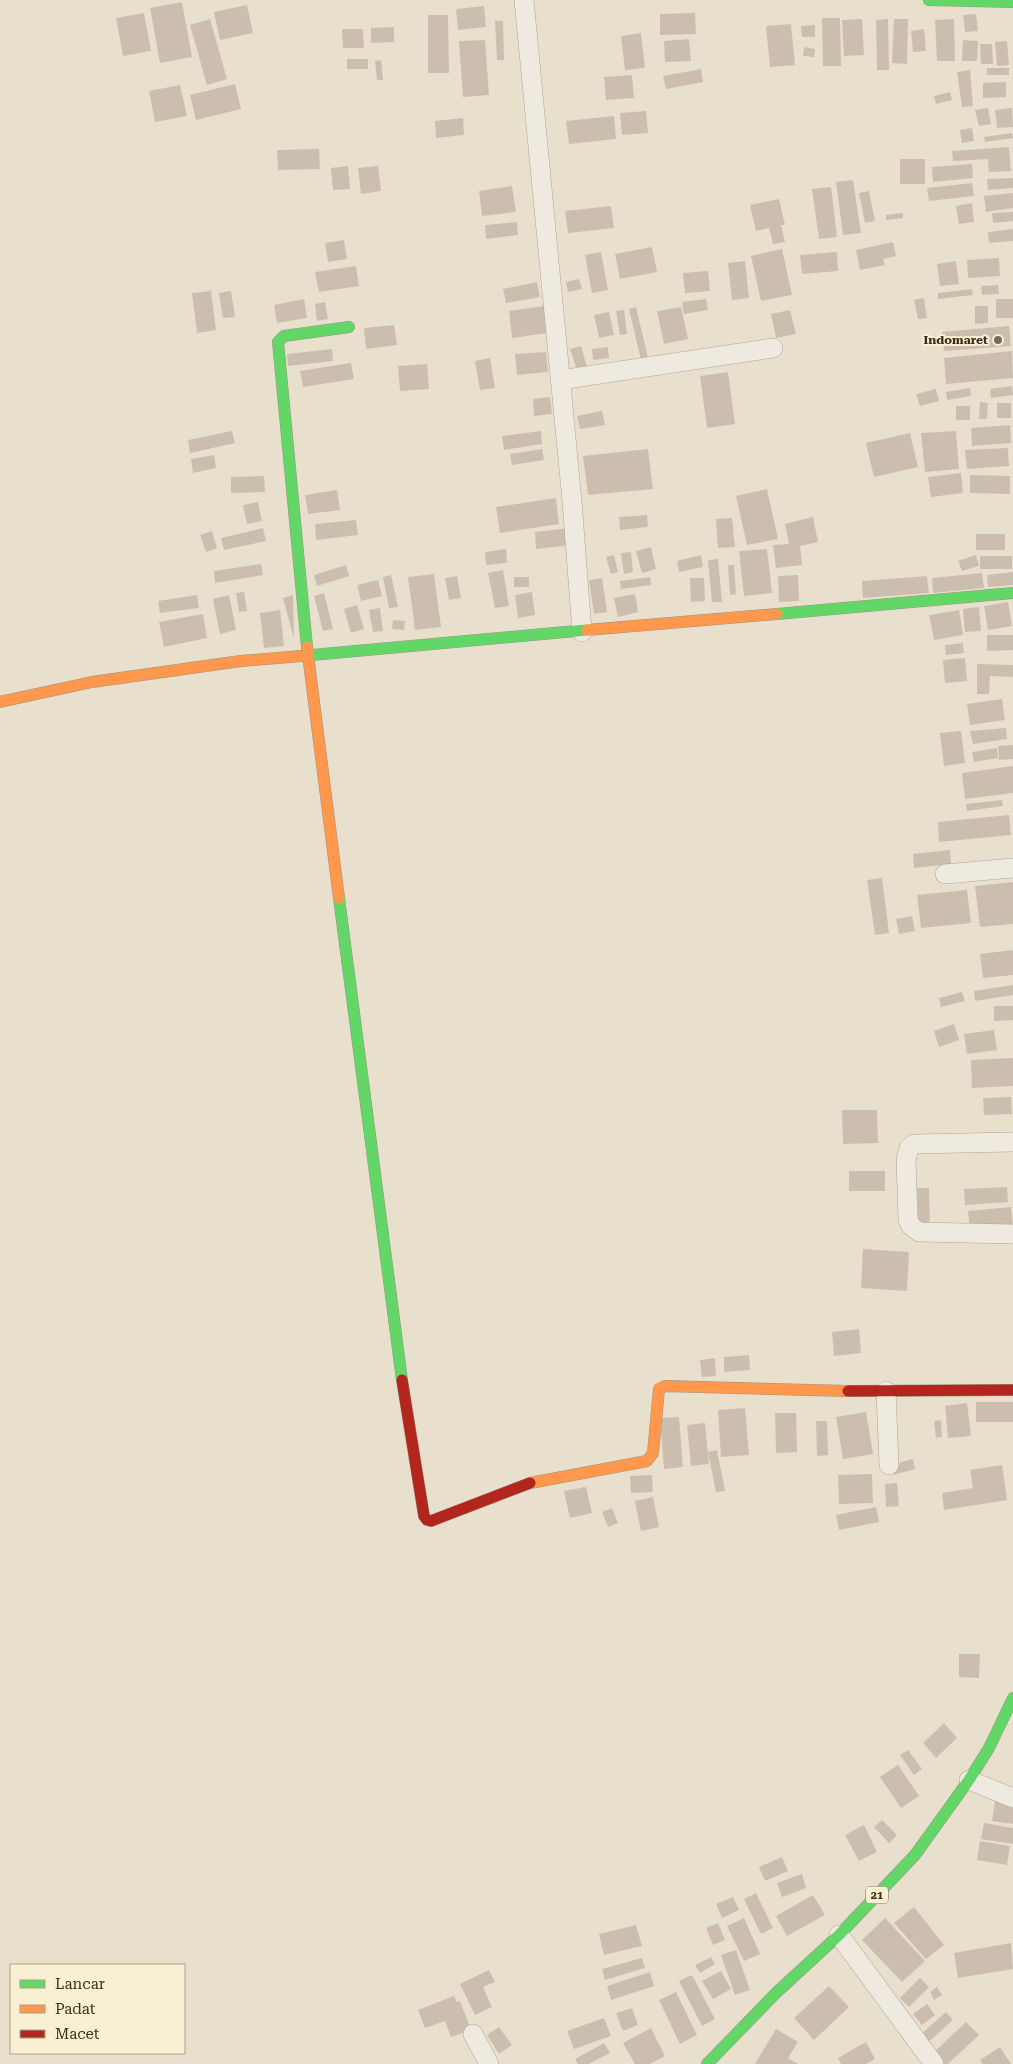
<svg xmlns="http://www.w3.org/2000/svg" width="1013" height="2064" font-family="'Roboto Serif',serif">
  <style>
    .building { fill: #ccbeae }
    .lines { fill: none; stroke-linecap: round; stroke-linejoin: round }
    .street-casing { stroke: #ada597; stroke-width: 20 }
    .fast-casing { stroke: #9d9486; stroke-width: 12 }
    .slow-casing { stroke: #9d9486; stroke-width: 12 }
    .jam-casing { stroke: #9d9486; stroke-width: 12 }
    .street { stroke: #efeae0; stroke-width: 19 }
    .fast { stroke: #63d668; stroke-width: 11 }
    .slow { stroke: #ff974d; stroke-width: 11 }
    .jam { stroke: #b3261e; stroke-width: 11 }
    .poi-dot { fill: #7a6c5b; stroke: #f9efd3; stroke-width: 2 }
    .labels { text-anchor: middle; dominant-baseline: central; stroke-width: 4; stroke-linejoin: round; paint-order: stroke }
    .shield { fill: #f9efd3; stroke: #766754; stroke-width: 1 }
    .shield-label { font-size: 11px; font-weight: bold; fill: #3e2d1d }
    .poi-label { font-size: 12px; font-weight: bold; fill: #3e2d1d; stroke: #f9efd3; text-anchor: end }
  </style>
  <rect width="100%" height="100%" fill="#e8e0cd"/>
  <g class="building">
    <polygon points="182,2 192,57 160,63 150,8"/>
    <polygon points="247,5 253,33 220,40 214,12"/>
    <polygon points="484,6 486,27 458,30 456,9"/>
    <polygon points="144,13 151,51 123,56 116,18"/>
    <polygon points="695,13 696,34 660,35 660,14"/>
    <polygon points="976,14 978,31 965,32 963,15"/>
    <polygon points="428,15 448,15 449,73 428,73"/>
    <polygon points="822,18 840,18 841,66 823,66"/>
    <polygon points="210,19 227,79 207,85 190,25"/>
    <polygon points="862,19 864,55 844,56 842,20"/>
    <polygon points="888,19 889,70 877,70 876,20"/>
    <polygon points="894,19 908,19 907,64 892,63"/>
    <polygon points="954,19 955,61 937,61 935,20"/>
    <polygon points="495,21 503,21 504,60 497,60"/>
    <polygon points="791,24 795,65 770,67 766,26"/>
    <polygon points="815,25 815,37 802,37 801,26"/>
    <polygon points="394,27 394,42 371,43 371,28"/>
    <polygon points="342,29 363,29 364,48 343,48"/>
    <polygon points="924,29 926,51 913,52 911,31"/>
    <polygon points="641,33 645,68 625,70 621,36"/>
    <polygon points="689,39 691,61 665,62 664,41"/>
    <polygon points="485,40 489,95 463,97 459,41"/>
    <polygon points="963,40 978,41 977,61 962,61"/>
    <polygon points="1007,41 1009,65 997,66 995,42"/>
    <polygon points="980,44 992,44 993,64 981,64"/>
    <polygon points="804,47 815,49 814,57 803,56"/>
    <rect x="347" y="59" width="21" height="10"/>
    <polygon points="381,60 383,80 377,80 375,61"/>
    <rect x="987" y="68" width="22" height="7"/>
    <polygon points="701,69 703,82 666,89 663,76"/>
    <polygon points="970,70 973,106 962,107 957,72"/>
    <polygon points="632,75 634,98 606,100 604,77"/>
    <polygon points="1006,82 1006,97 983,98 983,83"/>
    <polygon points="235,84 241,109 196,120 190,95"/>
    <polygon points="180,85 187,116 155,122 149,91"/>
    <polygon points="950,92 952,100 936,104 934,96"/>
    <polygon points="988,108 991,124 979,126 975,110"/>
    <polygon points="1012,108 1013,127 997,128 995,110"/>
    <polygon points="646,111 648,133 622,135 620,113"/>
    <polygon points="614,116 616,139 569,144 566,121"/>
    <polygon points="463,118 464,135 436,138 435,121"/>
    <polygon points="972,128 974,141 962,143 960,130"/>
    <polygon points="1012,133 1013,138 985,142 984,137"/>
    <polygon points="1009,147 1011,171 989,172 988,159 953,161 952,151"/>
    <polygon points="319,149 320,169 278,170 277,150"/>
    <rect x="900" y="159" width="25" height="25"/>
    <polygon points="972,164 973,178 933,182 932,167"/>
    <polygon points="348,166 350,189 333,190 331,168"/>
    <polygon points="378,166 381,191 361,194 358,168"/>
    <polygon points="1013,178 1013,188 988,190 987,179"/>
    <polygon points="853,180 861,233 843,235 836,182"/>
    <polygon points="972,183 974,196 929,201 927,188"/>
    <polygon points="512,186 516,212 482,216 479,191"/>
    <polygon points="831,187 837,237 819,239 812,189"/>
    <polygon points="869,191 875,221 865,223 859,193"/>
    <polygon points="1013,193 1013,208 986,212 984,196"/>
    <polygon points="779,199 785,225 781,225 785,242 773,244 769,228 756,231 750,205"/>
    <polygon points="972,203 974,222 959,224 956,206"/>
    <polygon points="611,206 614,228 568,233 565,211"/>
    <polygon points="1013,212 1013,221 993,223 992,213"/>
    <polygon points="903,213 903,218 886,220 886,215"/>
    <polygon points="517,222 518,235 486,239 485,225"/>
    <polygon points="1013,229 1013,241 989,243 988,232"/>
    <polygon points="344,240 347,259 328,262 325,243"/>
    <polygon points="893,242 896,256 883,259 885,265 860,270 856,250"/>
    <polygon points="652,247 657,272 620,279 615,254"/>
    <polygon points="782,249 792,295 761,301 751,256"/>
    <polygon points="601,252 608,290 592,293 585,255"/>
    <polygon points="837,252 838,271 802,274 800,255"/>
    <polygon points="999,258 1000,276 968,278 967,260"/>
    <polygon points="745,261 749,298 732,300 728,263"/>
    <polygon points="956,261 959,284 940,286 937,264"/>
    <polygon points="356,266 359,286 319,292 315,272"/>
    <polygon points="708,271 710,291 685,293 683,273"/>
    <polygon points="579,279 582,289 568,292 566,282"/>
    <polygon points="537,282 540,297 506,303 503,289"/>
    <polygon points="998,285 999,294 982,295 981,286"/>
    <polygon points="972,289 973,295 938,299 938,293"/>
    <polygon points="211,291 216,330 197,333 192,293"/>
    <polygon points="231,291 235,317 223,318 219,293"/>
    <polygon points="924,298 927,318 918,319 914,300"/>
    <polygon points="304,299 307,318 277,323 274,305"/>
    <polygon points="706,299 708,310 684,314 682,302"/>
    <rect x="996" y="299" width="17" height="19"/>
    <polygon points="325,302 328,319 317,321 315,304"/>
    <polygon points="544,306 548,333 512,338 509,311"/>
    <polygon points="975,306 988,306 988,323 975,324"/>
    <polygon points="636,307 648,358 641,360 629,309"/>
    <polygon points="681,307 688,339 664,344 657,311"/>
    <polygon points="624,310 627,334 620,335 616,311"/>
    <polygon points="790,310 796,334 776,338 771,314"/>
    <polygon points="609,312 614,335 599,338 594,315"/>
    <polygon points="394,325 397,345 366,349 364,328"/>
    <polygon points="1009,326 1011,346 944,351 942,332"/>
    <polygon points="581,346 587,367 577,370 570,349"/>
    <polygon points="608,347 609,358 593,360 592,349"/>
    <polygon points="332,349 333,361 288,366 287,354"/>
    <polygon points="1012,351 1013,378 946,384 944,358"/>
    <polygon points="546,352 548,372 517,375 515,354"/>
    <polygon points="490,358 495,388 480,390 475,361"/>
    <polygon points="351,363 354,379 303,387 300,371"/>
    <polygon points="427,364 429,389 400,391 398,366"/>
    <polygon points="728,372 735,424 707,428 700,376"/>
    <polygon points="1012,386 1013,395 991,398 990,389"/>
    <polygon points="970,388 971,396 947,400 946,392"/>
    <polygon points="936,389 939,401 920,406 916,394"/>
    <polygon points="550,397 552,414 534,416 533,399"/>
    <polygon points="980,402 988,403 987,419 979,419"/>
    <rect x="997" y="403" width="14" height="15"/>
    <rect x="956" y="406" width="14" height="14"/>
    <polygon points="602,411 605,425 580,429 577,416"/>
    <polygon points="1010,425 1011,443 972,446 971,428"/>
    <polygon points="232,431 235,443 190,453 188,440"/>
    <polygon points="541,431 542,444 504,450 502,436"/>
    <polygon points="956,431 959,469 925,472 921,433"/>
    <polygon points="910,433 918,467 874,477 866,443"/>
    <polygon points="1008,448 1009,466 967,469 965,450"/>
    <polygon points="542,449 544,460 512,465 510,454"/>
    <polygon points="648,449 653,489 588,495 583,456"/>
    <polygon points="214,455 216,468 193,473 191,459"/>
    <polygon points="961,473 963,493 931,497 928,477"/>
    <polygon points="970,475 1010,476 1010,494 970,493"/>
    <polygon points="264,476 265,492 231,493 231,477"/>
    <polygon points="767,489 778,539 747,545 736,496"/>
    <polygon points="337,490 340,510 308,514 305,495"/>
    <polygon points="556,498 559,524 500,533 496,507"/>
    <polygon points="258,502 262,521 247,524 243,505"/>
    <polygon points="647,515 648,527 620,530 619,517"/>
    <polygon points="813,517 818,542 800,546 802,565 776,568 773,545 789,544 785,524"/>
    <polygon points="732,518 735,547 718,548 716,519"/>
    <polygon points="356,520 358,535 316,540 315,524"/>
    <polygon points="263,528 266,541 224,550 221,538"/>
    <polygon points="570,528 572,545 536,549 535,532"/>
    <polygon points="212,531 217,548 206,552 200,535"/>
    <rect x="976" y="534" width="29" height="16"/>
    <polygon points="651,547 656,569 642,573 636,551"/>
    <polygon points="506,549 507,563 486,565 485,552"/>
    <polygon points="767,549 772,593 744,596 739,551"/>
    <polygon points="631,552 633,572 624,574 621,553"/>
    <polygon points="614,555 618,572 611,574 606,557"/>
    <polygon points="701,555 703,567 679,572 677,561"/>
    <polygon points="976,555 979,566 962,571 958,561"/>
    <rect x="980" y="556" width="32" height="13"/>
    <polygon points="718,559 722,602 712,602 708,560"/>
    <polygon points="261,564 263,575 215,583 214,571"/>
    <polygon points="346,565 349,576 317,586 314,575"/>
    <polygon points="728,565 734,565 736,594 730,595"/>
    <polygon points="503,570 509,606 495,608 488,573"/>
    <polygon points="1013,572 1013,585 988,587 987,575"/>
    <polygon points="982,573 984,588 933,593 932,578"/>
    <polygon points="434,574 441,627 415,630 408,577"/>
    <polygon points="391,575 398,607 389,608 383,577"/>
    <polygon points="798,575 799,601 779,602 778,576"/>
    <polygon points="457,576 461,598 449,600 445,578"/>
    <polygon points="927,576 929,593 863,598 862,581"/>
    <rect x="514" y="577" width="15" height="10"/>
    <polygon points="650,577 651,585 621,589 620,581"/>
    <polygon points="602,578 607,612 594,614 589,580"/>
    <polygon points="690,578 704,578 705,601 691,602"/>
    <polygon points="378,580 382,596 361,601 357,585"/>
    <polygon points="244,592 247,611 239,612 236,593"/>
    <polygon points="532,592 535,615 518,618 515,595"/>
    <polygon points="324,593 333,629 323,631 314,596"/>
    <polygon points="635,594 638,612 618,617 614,598"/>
    <polygon points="197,595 199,608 160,613 158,601"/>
    <polygon points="229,595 236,630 220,634 213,599"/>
    <polygon points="293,595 294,639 283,598"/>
    <polygon points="1008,602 1012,626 988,630 984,606"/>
    <polygon points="357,605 364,629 351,633 344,609"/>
    <polygon points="979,607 981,631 965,632 963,609"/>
    <polygon points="380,608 383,631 373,632 369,610"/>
    <polygon points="280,610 284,646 264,648 260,613"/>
    <polygon points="959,610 963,635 934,640 929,615"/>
    <polygon points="203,614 207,638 164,647 159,622"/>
    <polygon points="393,620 405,621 404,630 392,629"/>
    <polygon points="987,635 1013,635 1013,650 987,651"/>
    <polygon points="963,643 964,653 946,655 945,645"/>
    <polygon points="965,658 967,681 945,683 943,660"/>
    <polygon points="977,664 1013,665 1013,677 990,676 989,694 977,694"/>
    <polygon points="1002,699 1005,720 970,725 967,704"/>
    <polygon points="1006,728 1007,739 973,744 970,731"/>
    <polygon points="961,731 965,763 944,766 940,733"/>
    <polygon points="1013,745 1013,759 999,760 998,746"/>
    <polygon points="997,748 998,758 974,762 972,752"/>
    <polygon points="1013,766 1013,793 965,799 962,773"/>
    <polygon points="1002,800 1003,806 967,811 966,804"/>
    <polygon points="1009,815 1011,835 939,842 938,822"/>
    <polygon points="950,850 951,864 914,868 913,854"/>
    <polygon points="882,878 889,933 875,935 867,880"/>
    <polygon points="1013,882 1013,924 980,927 975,886"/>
    <polygon points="967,890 971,923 921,928 917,895"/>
    <polygon points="912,916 915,931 899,934 896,919"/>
    <polygon points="1013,950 1013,975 983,978 980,954"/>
    <polygon points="1013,985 1013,995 975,1001 974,991"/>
    <polygon points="962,992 965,1001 941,1007 939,998"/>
    <polygon points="994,1006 1013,1006 1013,1020 994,1021"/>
    <polygon points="954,1024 959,1040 939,1047 934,1031"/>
    <polygon points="994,1030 997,1050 967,1054 964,1034"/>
    <polygon points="1013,1058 1013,1086 972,1088 971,1060"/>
    <polygon points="1011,1097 1012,1114 984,1115 983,1098"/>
    <polygon points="842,1110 877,1110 878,1143 843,1144"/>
    <rect x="849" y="1171" width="36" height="20"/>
    <polygon points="1007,1187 1008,1202 965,1205 964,1189"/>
    <polygon points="917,1188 929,1188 930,1232 919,1232"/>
    <polygon points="1011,1207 1013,1226 970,1230 968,1211"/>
    <polygon points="863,1249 909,1252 907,1291 861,1288"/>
    <polygon points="859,1329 861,1353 834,1356 832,1332"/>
    <polygon points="749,1355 750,1370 724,1372 724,1357"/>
    <polygon points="715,1358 716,1376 702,1377 700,1360"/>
    <rect x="976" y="1402" width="37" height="20"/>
    <polygon points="967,1403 971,1436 948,1438 945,1406"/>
    <polygon points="745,1408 749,1455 721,1457 718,1410"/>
    <polygon points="866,1412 873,1454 843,1459 836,1417"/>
    <polygon points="775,1413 796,1413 797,1452 776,1453"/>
    <polygon points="679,1417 683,1467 664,1469 660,1418"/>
    <polygon points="941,1420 942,1437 936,1438 934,1421"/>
    <polygon points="816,1421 827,1421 828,1455 817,1456"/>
    <polygon points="705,1423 709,1464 691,1466 687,1425"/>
    <polygon points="717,1450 725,1491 716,1492 708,1452"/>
    <polygon points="913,1459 915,1469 893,1475 891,1465"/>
    <polygon points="1002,1465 1007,1500 944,1510 942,1493 973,1488 970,1470"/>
    <polygon points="872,1474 873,1503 839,1504 838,1475"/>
    <polygon points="652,1475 653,1492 631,1493 630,1476"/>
    <polygon points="897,1483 899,1506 886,1507 885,1484"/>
    <polygon points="586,1487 592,1513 570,1518 564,1491"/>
    <polygon points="653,1497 659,1527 641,1531 635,1501"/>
    <polygon points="876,1507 879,1522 839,1530 836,1515"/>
    <polygon points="612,1508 618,1523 608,1527 602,1512"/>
    <polygon points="959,1654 980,1654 979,1678 959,1677"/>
    <polygon points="944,1723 957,1738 936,1758 923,1743"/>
    <polygon points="908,1750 922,1769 914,1775 900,1755"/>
    <polygon points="898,1765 919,1796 901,1808 880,1777"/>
    <polygon points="995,1801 1013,1803 1013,1824 992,1821"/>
    <polygon points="882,1820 897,1835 889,1843 874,1827"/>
    <polygon points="984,1823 1013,1828 1013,1844 981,1839"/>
    <polygon points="864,1825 877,1852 859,1861 845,1835"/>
    <polygon points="980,1841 1010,1846 1007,1865 977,1860"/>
    <polygon points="782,1857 788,1871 765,1881 759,1867"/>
    <polygon points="802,1874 806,1888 782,1897 777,1883"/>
    <polygon points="756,1893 773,1928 761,1934 744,1899"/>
    <polygon points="813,1895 825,1915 787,1936 776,1916"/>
    <polygon points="733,1897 739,1910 722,1918 716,1904"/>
    <polygon points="914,1907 944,1945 926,1959 894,1923"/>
    <polygon points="744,1918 760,1954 744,1961 727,1926"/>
    <polygon points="885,1918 925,1961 902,1982 862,1940"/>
    <polygon points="718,1923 725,1940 713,1945 706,1928"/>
    <polygon points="636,1925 642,1946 604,1955 599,1934"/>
    <polygon points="1011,1943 1013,1969 958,1978 954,1953"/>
    <polygon points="736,1950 750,1990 735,1995 721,1955"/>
    <polygon points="711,1957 715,1964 700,1973 695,1965"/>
    <polygon points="642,1958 645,1968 605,1980 602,1969"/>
    <polygon points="489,1970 495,1982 483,1987 492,2007 475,2015 460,1984"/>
    <polygon points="721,1971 731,1989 713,1999 702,1981"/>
    <polygon points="650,1972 654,1986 611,2000 607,1986"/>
    <polygon points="692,1975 715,2019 702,2026 679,1981"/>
    <polygon points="920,1978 929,1987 909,2007 900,1998"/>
    <polygon points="829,1986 849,2007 814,2040 794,2018"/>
    <polygon points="937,1987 942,1995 934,2000 930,1992"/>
    <polygon points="676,1992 697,2035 680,2044 659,2000"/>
    <polygon points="454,1996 457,2002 460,2001 471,2030 451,2037 445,2021 425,2028 418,2010"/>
    <polygon points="927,2004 935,2015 922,2025 913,2014"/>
    <polygon points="632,2008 638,2025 623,2031 616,2013"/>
    <polygon points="946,2012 953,2020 925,2045 918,2037"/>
    <polygon points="604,2018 611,2036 574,2049 567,2031"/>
    <polygon points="966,2022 979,2035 948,2064 939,2064 931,2055"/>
    <polygon points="499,2027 512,2045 499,2054 487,2035"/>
    <polygon points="651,2028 665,2056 650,2064 635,2064 623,2043"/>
    <polygon points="776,2029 798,2042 788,2058 798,2064 755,2064"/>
    <polygon points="866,2042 875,2059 866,2064 841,2064 838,2058"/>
    <polygon points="604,2043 610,2053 589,2064 578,2064 575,2059"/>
    <polygon points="1000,2047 1011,2064 982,2064 980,2060"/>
  </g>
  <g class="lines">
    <defs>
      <g id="street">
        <polyline points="524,0 572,501 582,632"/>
        <polyline points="560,380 773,348"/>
        <polyline points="945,874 1013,868"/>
        <polyline points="1013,1142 914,1144 909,1148 906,1159 908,1220 911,1226 919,1232 1013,1234"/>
        <polyline points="886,1391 889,1465"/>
        <polyline points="969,1780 1013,1798"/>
        <polyline points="839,1935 934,2064"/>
        <polyline points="473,2034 489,2064"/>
      </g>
      <g id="fast">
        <polyline points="929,0 1013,2"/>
        <polyline points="777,614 1013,593"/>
        <polyline points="307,647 278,342 284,336 349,327"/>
        <polyline points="301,656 587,630"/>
        <polyline points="339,898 402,1380"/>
        <polyline points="707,2064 776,1993 839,1935 915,1855 969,1780 989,1748 1013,1698"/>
      </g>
      <g id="slow">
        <polyline points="587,630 777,614"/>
        <polyline points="307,647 339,898"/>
        <polyline points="0,702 92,682 241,661 301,656"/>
        <polyline points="530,1483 647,1461 653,1453 659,1389 665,1386 848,1391"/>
      </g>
      <g id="jam">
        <polyline points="402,1380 424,1516 427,1520 431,1521 530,1483"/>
        <polyline points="848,1391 1013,1390"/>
      </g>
    </defs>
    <use href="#street" class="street-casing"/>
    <use href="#fast" class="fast-casing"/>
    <use href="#slow" class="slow-casing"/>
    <use href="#jam" class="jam-casing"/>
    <use href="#street" class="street"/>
    <use href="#fast" class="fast"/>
    <use href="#slow" class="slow"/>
    <use href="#jam" class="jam"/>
  </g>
  <circle class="poi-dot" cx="998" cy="340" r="5"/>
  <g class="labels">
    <rect class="shield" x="866" y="1886.5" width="22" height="17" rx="4"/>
    <g class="shield-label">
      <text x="877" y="1895">21</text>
    </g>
    <g class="poi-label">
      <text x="988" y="340">Indomaret</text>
    </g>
  </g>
  <rect x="10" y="1964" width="175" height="90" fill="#f9efd3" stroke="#aea18a"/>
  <rect x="20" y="1980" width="25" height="8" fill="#63d668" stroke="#aea18a"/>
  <text x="55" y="1989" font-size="15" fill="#3e2d1d">Lancar</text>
  <rect x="20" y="2005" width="25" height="8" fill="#ff974d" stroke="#aea18a"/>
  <text x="55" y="2014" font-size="15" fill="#3e2d1d">Padat</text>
  <rect x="20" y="2030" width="25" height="8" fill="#b3261e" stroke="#aea18a"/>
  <text x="55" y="2039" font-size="15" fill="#3e2d1d">Macet</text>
</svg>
